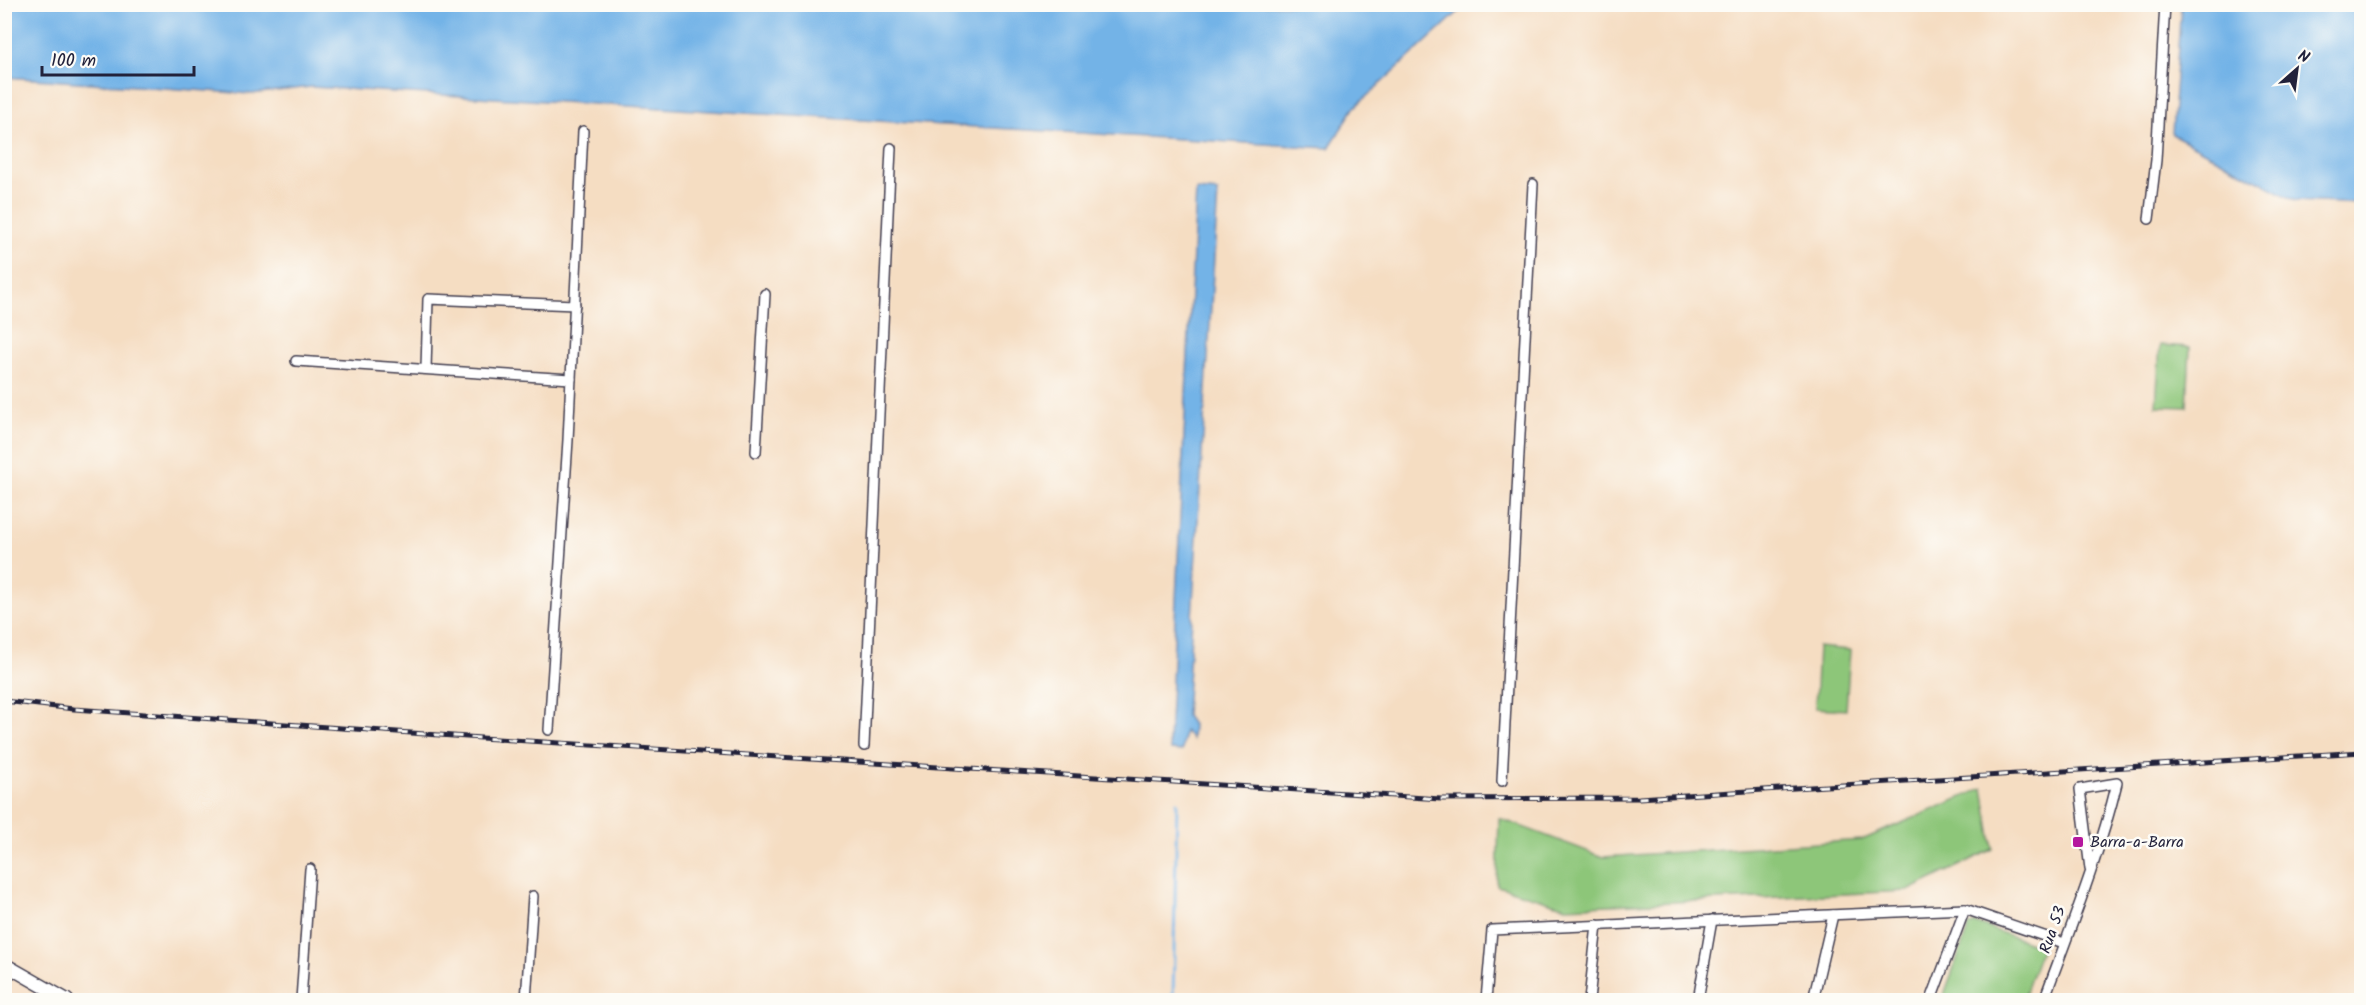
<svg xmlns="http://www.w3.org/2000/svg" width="2366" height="1005" font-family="Kalam,sans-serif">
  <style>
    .green { fill: #8dc679; stroke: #58745a; stroke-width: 1.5 }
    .water { fill: #73b3e7; stroke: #4a6a91; stroke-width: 1.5 }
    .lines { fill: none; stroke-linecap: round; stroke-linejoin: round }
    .stream { stroke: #73b3e7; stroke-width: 3 }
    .minor-casing { stroke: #423e4f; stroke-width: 12 }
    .tertiary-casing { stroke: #423e4f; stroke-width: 15 }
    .minor { stroke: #fff; stroke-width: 9 }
    .tertiary { stroke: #fff; stroke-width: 12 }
    .rail-casing { stroke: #22223b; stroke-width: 5 }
    .rail { stroke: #fdfcf7; stroke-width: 3; stroke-dasharray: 9; stroke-linecap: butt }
    .poi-dot { fill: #b5179e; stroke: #fdfcf7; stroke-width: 2 }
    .labels { text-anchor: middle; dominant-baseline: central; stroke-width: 5; stroke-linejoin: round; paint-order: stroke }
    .poi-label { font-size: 16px; fill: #22223b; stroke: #fdfcf7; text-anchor: start }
    .street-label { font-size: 16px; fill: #22223b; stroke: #fdfcf7 }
  </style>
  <rect width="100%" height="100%" fill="#fdfcf7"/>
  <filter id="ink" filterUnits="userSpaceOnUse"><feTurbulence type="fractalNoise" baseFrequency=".0167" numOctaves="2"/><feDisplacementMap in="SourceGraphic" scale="12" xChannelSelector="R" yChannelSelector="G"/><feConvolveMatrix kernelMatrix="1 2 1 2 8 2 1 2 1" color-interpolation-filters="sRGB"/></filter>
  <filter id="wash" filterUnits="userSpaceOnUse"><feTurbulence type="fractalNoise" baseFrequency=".008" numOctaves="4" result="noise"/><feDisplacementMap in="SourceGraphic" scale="24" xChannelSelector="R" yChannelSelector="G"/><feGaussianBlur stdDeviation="1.35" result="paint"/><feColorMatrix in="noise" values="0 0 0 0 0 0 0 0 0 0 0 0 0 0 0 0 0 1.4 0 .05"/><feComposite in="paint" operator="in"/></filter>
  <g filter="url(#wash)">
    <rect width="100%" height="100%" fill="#f5ddc2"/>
    <g class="green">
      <polygon points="2160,345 2190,347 2187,407 2156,406"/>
      <polygon points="1818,647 1850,650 1846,710 1815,708"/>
      <polygon points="1983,788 1993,849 1908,891 1566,907 1497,886 1499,818 1603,857 1862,840"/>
      <polygon points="1975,923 2042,947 2023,1000 1942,1000 1969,926"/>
    </g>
    <g class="water">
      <polygon points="4,5 5,4 1466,5 1354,108 1329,148 311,87 251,94 5,77"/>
      <polygon points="2181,5 2361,5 2361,204 2296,201 2172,134"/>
      <polygon points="1196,190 1218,192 1186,716 1193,726 1192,739 1185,731 1182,751 1170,750 1169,743"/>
    </g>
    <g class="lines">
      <polyline class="stream" points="1173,1000 1177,802"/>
    </g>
  </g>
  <g filter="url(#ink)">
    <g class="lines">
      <defs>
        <g id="minor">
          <polyline points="2149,219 2156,160 2165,4"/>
          <polyline points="296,361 571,379"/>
          <polyline points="426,369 428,299 575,305"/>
          <polyline points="756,452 765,294"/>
          <polyline points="549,730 568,440 583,131"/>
          <polyline points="864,746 891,148"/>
          <polyline points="1502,781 1533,184"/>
          <polyline points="301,1000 310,869"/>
          <polyline points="526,1000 533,896"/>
          <polyline points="1486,1000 1492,930 1965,909 2064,943"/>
          <polyline points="1589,1000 1597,925"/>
          <polyline points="1698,1000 1712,920"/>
          <polyline points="1813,1000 1833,915"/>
          <polyline points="1931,1000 1965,909"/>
          <path d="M 2044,1000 C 2070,929 2099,857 2117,783 L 2080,789 L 2090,869"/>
        </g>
        <polyline id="tertiary" points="4,964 67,1000"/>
      </defs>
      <use href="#minor" class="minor-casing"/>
      <use href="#tertiary" class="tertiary-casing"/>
      <use href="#minor" class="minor"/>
      <use href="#tertiary" class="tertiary"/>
      <defs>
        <polyline id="rail" points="4,701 74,709 481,738 1441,799 1639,798 2362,752"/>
      </defs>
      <use href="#rail" class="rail-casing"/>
      <use href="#rail" class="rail"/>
    </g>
  </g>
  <rect class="poi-dot" x="2072" y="836" width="12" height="12" rx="3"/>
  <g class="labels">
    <g class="poi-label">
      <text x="2090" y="842">Barra-a-Barra</text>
    </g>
    <g class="street-label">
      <text transform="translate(2053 930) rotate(-71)">Rua 53</text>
    </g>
  </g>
  <rect width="2366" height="1005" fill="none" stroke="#fdfcf7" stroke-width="24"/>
  <g transform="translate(2297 69) rotate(28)" stroke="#fdfcf7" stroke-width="4.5" paint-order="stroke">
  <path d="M0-4.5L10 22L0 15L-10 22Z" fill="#22223b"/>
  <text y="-9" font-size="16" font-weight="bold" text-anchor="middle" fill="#22223b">N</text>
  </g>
  <path d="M42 66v9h152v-9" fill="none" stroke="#22223b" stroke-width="3"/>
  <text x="51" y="66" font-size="18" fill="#22223b" stroke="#fdfcf7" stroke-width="4.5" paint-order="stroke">100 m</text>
</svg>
